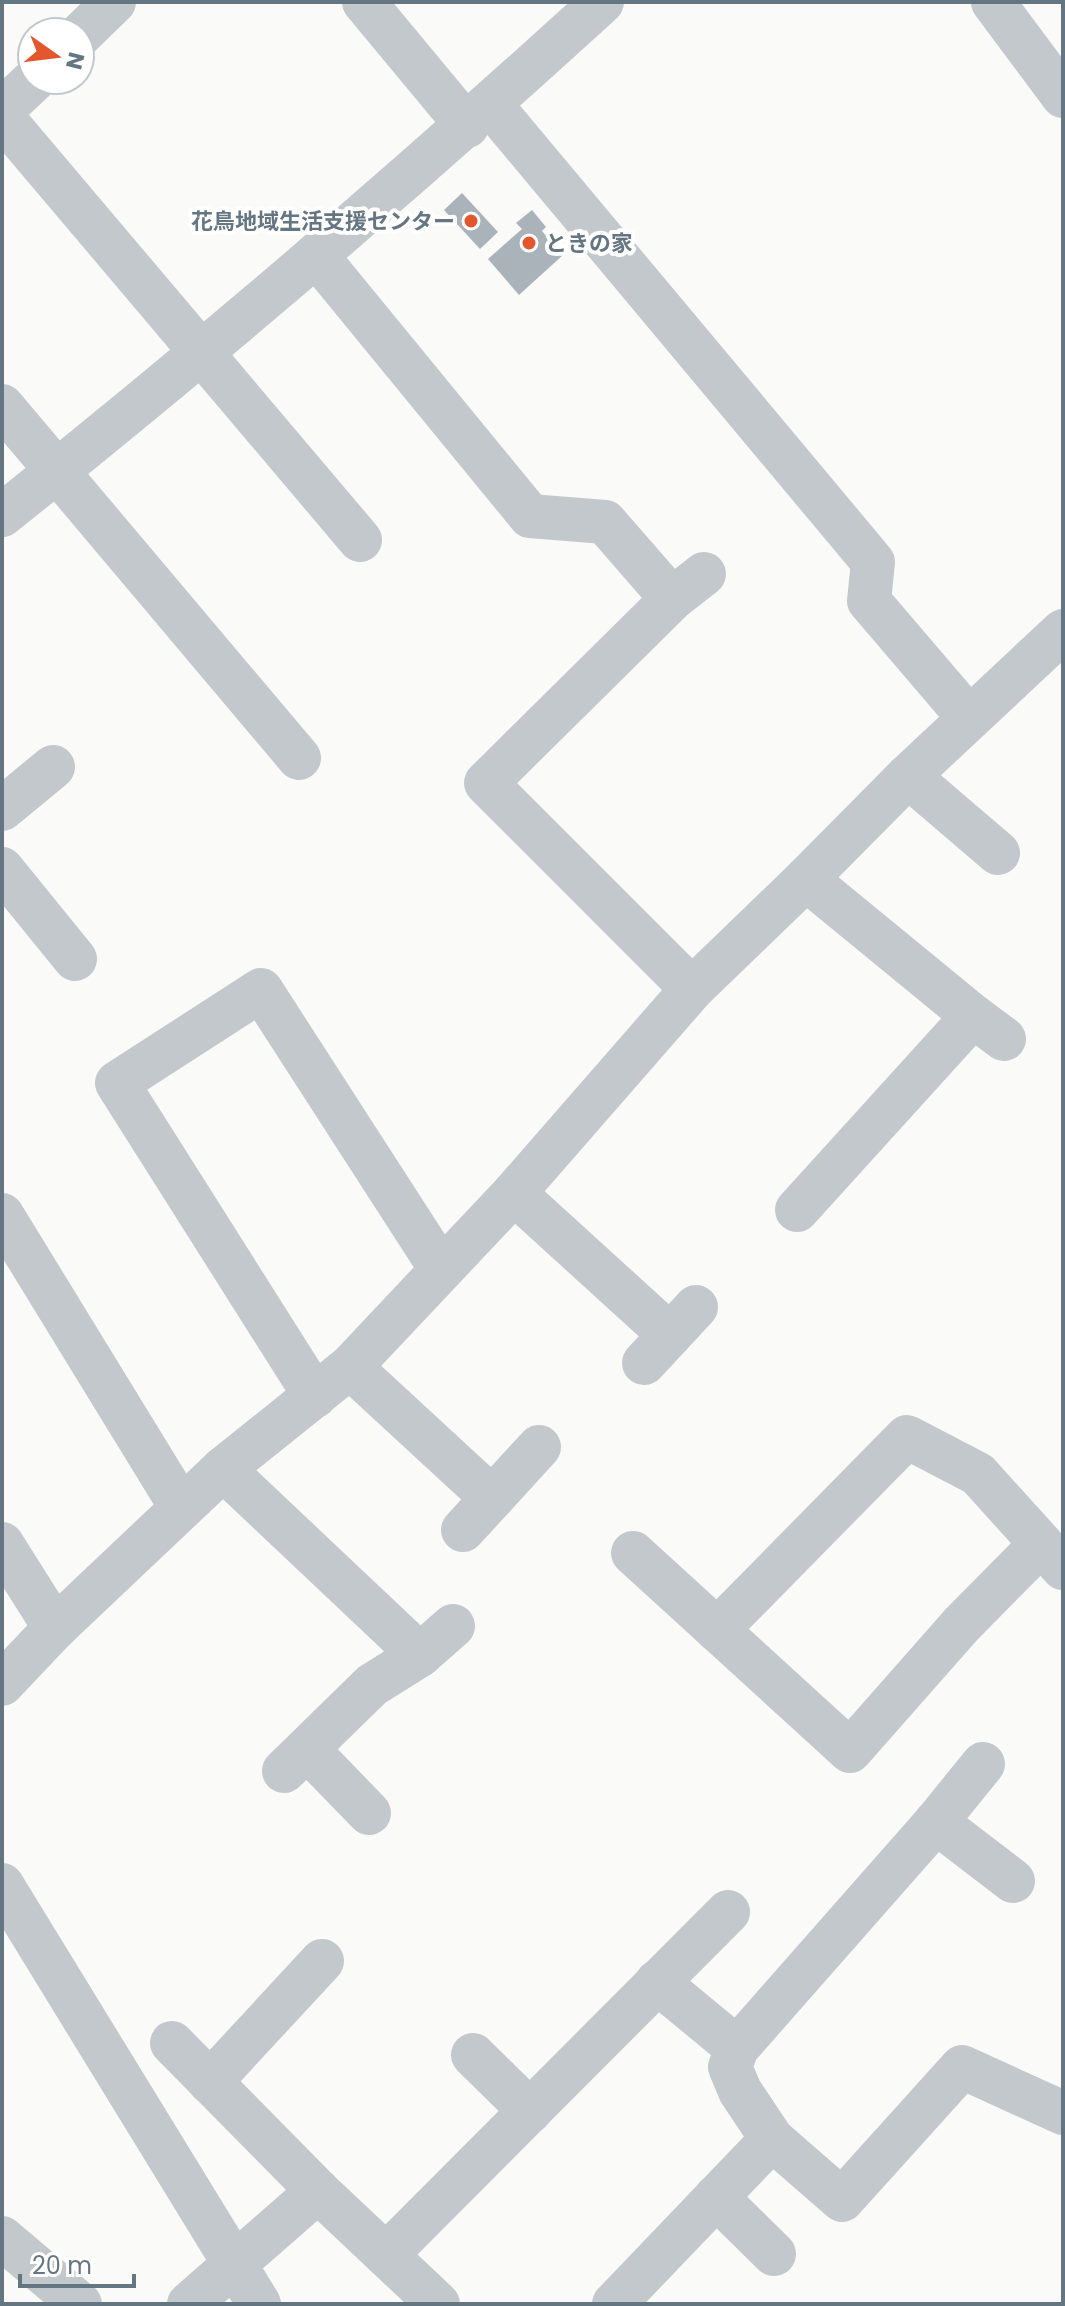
<svg xmlns="http://www.w3.org/2000/svg" width="1065" height="2306" font-family="Poppins,'Noto Sans JP',sans-serif">
  <style>
    .building { fill: #aab3b9 }
    .lines { fill: none; stroke-linecap: round; stroke-linejoin: round }
    .minor { stroke: #c3c8cc; stroke-width: 44 }
    .poi-dot { fill: #e4572e; stroke: #fff; stroke-width: 3 }
    .labels { text-anchor: middle; dominant-baseline: central; stroke-width: 8; stroke-linejoin: round; paint-order: stroke }
    .poi-label { font-size: 22px; font-weight: bold; fill: #657683; stroke: #fff; text-anchor: end }
  </style>
  <rect width="100%" height="100%" fill="#fafaf8"/>
  <g class="building">
    <polygon points="462,193 498,232 480,249 444,210"/>
    <polygon points="532,210 546,227 542,231 563,255 519,295 488,259 522,229 516,223"/>
  </g>
  <g class="lines">
    <g class="minor">
      <polyline points="364,2 467,126"/>
      <polyline points="993,2 1063,96"/>
      <polyline points="80,35 114,2"/>
      <polyline points="490,104 873,562 869,601 969,718"/>
      <polyline points="2,110 34,80"/>
      <polyline points="2,117 360,540"/>
      <polyline points="316,255 530,516 605,522 672,599 486,783 692,989"/>
      <polyline points="2,406 299,758"/>
      <path d="M 2,515 C 208,351 408,179 602,2"/>
      <polyline points="672,599 704,574"/>
      <polyline points="908,776 998,853"/>
      <polyline points="2,809 53,767"/>
      <polyline points="2,869 75,959"/>
      <polyline points="806,879 973,1016 1004,1039"/>
      <polyline points="514,1193 670,1335"/>
      <polyline points="797,1210 973,1016"/>
      <polyline points="2,1215 181,1507"/>
      <polyline points="644,1363 696,1307"/>
      <polyline points="350,1367 492,1498"/>
      <polyline points="315,1396 117,1083 261,990 441,1269"/>
      <polyline points="223,1469 420,1655"/>
      <polyline points="463,1530 539,1447"/>
      <polyline points="2,1544 55,1628"/>
      <polyline points="633,1553 850,1751 961,1625 1040,1545"/>
      <polyline points="717,1630 907,1437 978,1474 1063,1568"/>
      <polyline points="2,1684 55,1628 223,1469 350,1367 514,1193 692,989 806,879 908,776 1063,631"/>
      <polyline points="307,1749 369,1813"/>
      <polyline points="983,1764 936,1822 737,2048 730,2067 740,2091 772,2139 842,2200 962,2067 1063,2113"/>
      <polyline points="284,1771 372,1685 420,1655 453,1626"/>
      <polyline points="936,1822 1013,1881"/>
      <polyline points="2,1885 259,2304"/>
      <polyline points="657,1982 737,2048"/>
      <polyline points="172,2043 318,2191 438,2304"/>
      <polyline points="473,2055 530,2111"/>
      <polyline points="210,2082 322,1961"/>
      <polyline points="716,2197 774,2254"/>
      <polyline points="2,2238 80,2304"/>
      <polyline points="386,2255 728,1912"/>
      <polyline points="189,2304 318,2191"/>
      <polyline points="614,2304 772,2139"/>
    </g>
  </g>
  <g class="poi-dot">
    <circle cx="471" cy="221" r="8"/>
    <circle cx="529" cy="243" r="8"/>
  </g>
  <g class="labels">
    <g class="poi-label">
      <text x="455" y="221">花鳥地域生活支援センター</text>
      <text x="545" y="243" text-anchor="start">ときの家</text>
    </g>
  </g>
  <rect width="1065" height="2306" fill="none" stroke="#657683" stroke-width="8"/>
  <g transform="translate(56 56) rotate(104)"><circle r="38" fill="#ffffff" stroke="#c1c8cd" stroke-width="2"/>
  <path d="M0-6L14 30L0 20L-14 30Z" fill="#e4572e"/>
  <text y="-12" font-size="22" font-weight="bold" text-anchor="middle" fill="#657683">N</text>
  </g>
  <path d="M20 2274v12h114v-12" fill="none" stroke="#657683" stroke-width="4"/>
  <text x="32" y="2274" font-size="24" fill="#657683" stroke="#ffffff" stroke-width="6" paint-order="stroke">20 m</text>
</svg>
